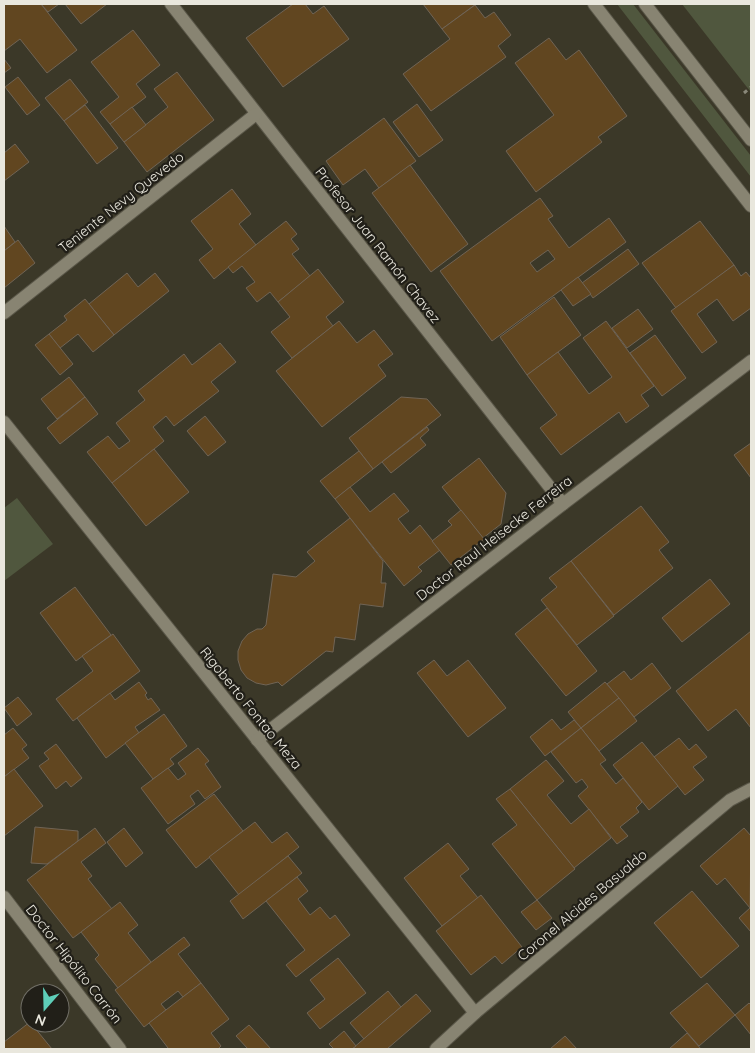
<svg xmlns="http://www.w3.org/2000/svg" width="755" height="1053" font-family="Quicksand,sans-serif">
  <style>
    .green { fill: #50573e }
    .building { fill: #614620; stroke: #706455; fill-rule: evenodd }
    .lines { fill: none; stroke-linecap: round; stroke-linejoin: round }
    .street-casing { stroke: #5a5749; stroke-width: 14 }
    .secondary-casing { stroke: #5a5749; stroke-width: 14 }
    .path { stroke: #8a887a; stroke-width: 3; stroke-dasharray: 4 4; stroke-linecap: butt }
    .street { stroke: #888472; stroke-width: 12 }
    .secondary { stroke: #888472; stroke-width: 12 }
    .labels { text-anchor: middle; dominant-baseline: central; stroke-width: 4.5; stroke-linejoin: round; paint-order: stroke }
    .street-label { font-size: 14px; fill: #e9e7dd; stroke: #211f18 }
  </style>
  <rect width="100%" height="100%" fill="#3b3828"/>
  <g class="green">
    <polygon points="617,4 633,4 751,156 751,177"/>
    <polygon points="682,4 751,4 751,92 746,86"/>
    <polygon points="17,498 53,544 4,581 4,508"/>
  </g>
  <g class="building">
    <polygon points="4,4 41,4 77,50 47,73 20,39 4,51"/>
    <polygon points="41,4 59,4 48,12"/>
    <polygon points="65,4 107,4 81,24"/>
    <polygon points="293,4 305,4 313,14 324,6 349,39 283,87 246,38"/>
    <polygon points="423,4 476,4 442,29"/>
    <polygon points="475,5 485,18 494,12 511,35 498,46 506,57 431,111 403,74 450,39 442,29"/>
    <polygon points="133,30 160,65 136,84 146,97 110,124 100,112 119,97 91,62"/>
    <polygon points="549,38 566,60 579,50 627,116 598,137 602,142 536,192 506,151 554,115 515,63"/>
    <polygon points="4,59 11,68 4,73"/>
    <polygon points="177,72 214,120 147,172 124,142 168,107 154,89"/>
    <polygon points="18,77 40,105 27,115 5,87"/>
    <polygon points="70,79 88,102 64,121 45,98"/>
    <polygon points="417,104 443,140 419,157 393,122"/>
    <polygon points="85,105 118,148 97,164 64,121"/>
    <polygon points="132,107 146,125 124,142 110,124"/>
    <polygon points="384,118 416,161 379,188 365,169 343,185 326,161"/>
    <polygon points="15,144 29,162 4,181 4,153"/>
    <polygon points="410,165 468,244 431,272 372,193"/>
    <polygon points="232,189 251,214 239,224 256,245 214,279 199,260 213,249 191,221"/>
    <path d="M 540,198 L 553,216 L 548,219 L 569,248 L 609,218 L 626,242 L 492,341 L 440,271 ZM 548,250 L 555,259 L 537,272 L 530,263 Z"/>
    <polygon points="286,221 297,234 291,239 299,249 292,254 310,276 278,302 270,292 257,302 246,288 255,282 242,266 233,273 228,267"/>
    <polygon points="700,221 734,265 676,308 642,263"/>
    <polygon points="4,226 15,242 4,251"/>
    <polygon points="18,240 35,263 4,288 4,251"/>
    <polygon points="628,249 639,264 593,298 582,283"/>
    <polygon points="734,265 741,276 746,272 751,278 751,308 733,321 717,299 697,314 717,342 702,353 671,311"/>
    <polygon points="318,269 344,302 326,317 333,326 292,358 271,332 290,317 278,302"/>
    <polygon points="127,273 138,287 155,273 169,291 114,335 89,304"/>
    <polygon points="578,277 591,294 573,306 561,290"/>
    <polygon points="554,297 581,335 527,375 500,337"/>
    <polygon points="85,299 114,335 93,352 78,334 60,348 49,334 67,320 64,316"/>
    <polygon points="638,309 653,329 627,348 612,328"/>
    <polygon points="339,321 357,343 374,330 393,354 378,365 386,376 322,427 276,371"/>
    <polygon points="606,321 654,386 641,395 649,406 626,423 619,412 561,455 540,428 557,415 527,375 558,352 589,394 612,377 583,338"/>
    <polygon points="49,334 73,364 60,375 35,345"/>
    <polygon points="655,335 686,378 662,396 630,353"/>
    <polygon points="220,343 236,362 211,382 219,391 174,426 166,416 153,427 164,441 112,483 87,452 108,436 119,449 130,441 116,423 145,400 138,391 184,354 192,365"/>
    <polygon points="69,377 85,397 57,419 41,399"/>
    <polygon points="85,397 98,414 60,444 47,428"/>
    <polygon points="401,397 427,399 441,415 373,469 349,438"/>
    <polygon points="205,416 226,442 208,456 187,431"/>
    <polygon points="427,427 429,430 420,438 426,445 391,473 382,462"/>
    <polygon points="751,443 751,478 734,455"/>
    <polygon points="154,449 189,492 146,526 112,483"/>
    <polygon points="359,451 373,469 335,499 320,481"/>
    <polygon points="479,458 506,493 501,524 483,538 442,487"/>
    <polygon points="350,487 370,512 394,493 409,511 398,519 410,534 420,525 440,550 418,567 422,571 404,586 335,499"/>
    <polygon points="641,506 669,542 659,550 673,568 614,615 571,561"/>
    <polygon points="461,510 484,539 451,565 432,541 452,525 448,521"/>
    <polygon points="350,518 383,561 381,583 386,583 383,607 360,604 355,640 335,637 333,652 326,651 282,686 278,682 266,685 256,683 247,678 241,670 238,660 238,651 242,641 248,634 257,629 262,629 266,625 273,574 296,577 315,561 307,552"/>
    <polygon points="571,561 614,616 577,645 541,600 557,587 549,578"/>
    <polygon points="710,579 730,604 682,642 662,618"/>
    <polygon points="75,587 111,635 76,661 40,613"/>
    <polygon points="547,608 597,671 566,696 515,634"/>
    <polygon points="751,631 751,728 736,709 708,731 676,691"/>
    <polygon points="113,634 140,671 73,721 56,699 93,671 82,656"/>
    <polygon points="434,660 447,676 468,660 506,708 468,737 417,673"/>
    <polygon points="652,663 671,688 634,717 607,684 624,671 631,680"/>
    <polygon points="139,682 147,693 145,695 148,700 151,698 160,710 135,727 139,733 106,758 77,718 110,693 115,700"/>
    <polygon points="605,682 619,698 581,728 568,712"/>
    <polygon points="18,697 32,714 17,726 4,708"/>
    <polygon points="619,698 637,721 599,751 581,728"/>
    <polygon points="164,714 187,746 170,759 174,764 153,779 125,743"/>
    <polygon points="552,719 561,730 574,720 581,728 545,756 530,737"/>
    <polygon points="13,728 27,745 22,749 29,758 4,777 4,735"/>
    <polygon points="581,728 606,760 600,764 616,784 623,778 642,802 636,808 639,812 620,827 628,836 617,844 578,796 588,787 582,779 576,783 551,752"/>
    <polygon points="679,738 689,750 696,744 707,757 693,767 704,780 685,795 654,757"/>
    <polygon points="642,742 678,786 649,810 613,765"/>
    <polygon points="56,744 82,778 71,787 66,781 56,789 39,766 49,759 44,753"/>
    <polygon points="198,748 209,761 205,764 221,787 205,799 198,790 190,796 195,804 168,824 141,788 168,768 178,780 186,774 178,763"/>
    <polygon points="546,760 564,781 547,795 571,824 589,809 611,838 574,868 510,789"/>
    <polygon points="14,769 43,806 4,836 4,777"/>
    <polygon points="510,789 575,869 537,900 492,844 517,825 496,799"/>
    <polygon points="214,794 243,831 196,868 166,830"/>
    <polygon points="255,822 272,843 287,832 299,847 239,895 209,857"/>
    <polygon points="35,827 78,831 78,841 47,864 31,863"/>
    <polygon points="95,828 106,843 81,862 92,876 88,879 112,909 73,938 27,880"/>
    <polygon points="124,828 143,853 126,867 107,842"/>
    <polygon points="744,828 751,836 750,908 725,878 717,885 700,866"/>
    <polygon points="448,843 469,869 460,876 478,898 442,926 404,878"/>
    <polygon points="288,856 302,873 243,919 230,901"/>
    <polygon points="297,877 308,891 298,899 310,915 320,907 330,919 335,915 350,935 296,977 286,965 305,950 266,901"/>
    <polygon points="692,891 739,946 701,978 654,923"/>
    <polygon points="481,895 522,947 502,964 495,956 471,975 436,931"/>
    <polygon points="537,900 552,918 536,930 521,912"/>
    <polygon points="120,902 138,925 128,933 151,962 118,988 95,959 99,955 81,932"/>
    <polygon points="751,907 751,932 739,918"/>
    <polygon points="184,937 190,945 178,954 201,983 183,997 178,991 161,1004 166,1010 144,1027 115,990"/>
    <polygon points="338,958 366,993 320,1029 307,1013 325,999 310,980"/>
    <polygon points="201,983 229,1019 211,1033 221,1046 218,1049 167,1049 168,1048 149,1023"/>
    <polygon points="707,983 735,1015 699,1046 670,1013"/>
    <polygon points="388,991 401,1007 364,1039 350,1023"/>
    <polygon points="416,994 431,1011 387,1049 352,1049"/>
    <polygon points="749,1003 751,1005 751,1035 735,1015"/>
    <polygon points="30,1022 52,1049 4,1049 4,1042"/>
    <polygon points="249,1025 271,1049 248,1049 236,1036"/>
    <polygon points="344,1031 356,1046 352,1049 334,1049 329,1044"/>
    <polygon points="687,1033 701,1049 669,1049"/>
    <polygon points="565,1036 577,1049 550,1049"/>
  </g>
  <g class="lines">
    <defs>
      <g id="street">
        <polyline points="171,4 563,504"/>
        <polyline points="4,313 256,114"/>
        <polyline points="4,422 475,1013"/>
        <polyline points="257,740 563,504 751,361"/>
        <polyline points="4,897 120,1049"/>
        <polyline points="436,1049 475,1013 730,800 751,789"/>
      </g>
      <g id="secondary">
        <polyline points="594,4 751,206"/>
        <polyline points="645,4 751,140"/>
      </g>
    </defs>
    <use href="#street" class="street-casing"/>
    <use href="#secondary" class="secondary-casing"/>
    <polyline class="path" points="744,93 751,87"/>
    <use href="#street" class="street"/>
    <use href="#secondary" class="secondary"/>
  </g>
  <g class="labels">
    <g class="street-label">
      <text transform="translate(121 202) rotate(-38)">Teniente Nevy Quevedo</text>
      <text transform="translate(378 245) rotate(52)">Profesor Juan Ramón Chavez</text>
      <text transform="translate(494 538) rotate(-38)">Doctor Raul Heisecke Ferreira</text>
      <text transform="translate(251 708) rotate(51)">Rigoberto Fontao Meza</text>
      <text transform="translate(582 905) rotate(-40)">Coronel Alcides Basualdo</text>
      <text transform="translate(74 964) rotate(52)">Doctor Hipólito Carrón</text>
    </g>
  </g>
  <rect width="755" height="1053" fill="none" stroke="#e9e7dd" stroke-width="10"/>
  <g transform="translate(45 1008) rotate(200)"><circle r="24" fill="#211f18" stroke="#716f67"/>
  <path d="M0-4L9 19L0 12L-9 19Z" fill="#5eceb8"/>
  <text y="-8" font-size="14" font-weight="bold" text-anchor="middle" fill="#e9e7dd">N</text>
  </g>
</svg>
